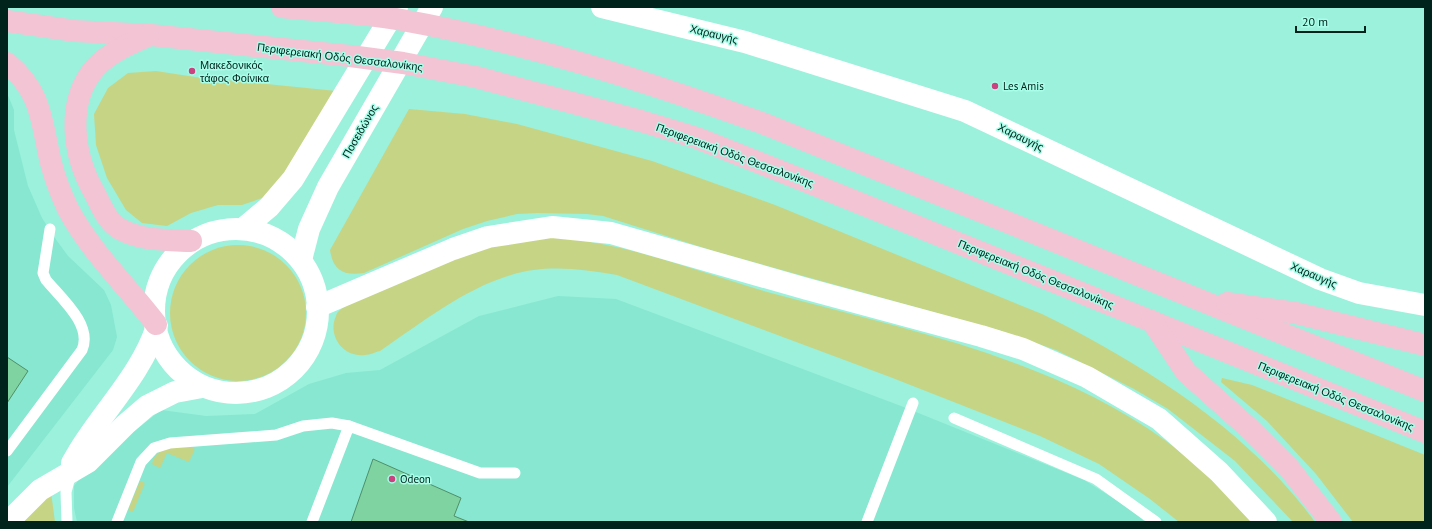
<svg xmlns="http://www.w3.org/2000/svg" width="1432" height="529" font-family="'PT Sans',sans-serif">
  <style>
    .built { fill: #87e7d0 }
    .green { fill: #c6d485 }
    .building { fill: #7fd3a1; stroke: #4f8f69 }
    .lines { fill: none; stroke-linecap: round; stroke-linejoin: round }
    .service { stroke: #fff; stroke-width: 11 }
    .minor { stroke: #fff; stroke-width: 22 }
    .tertiary { stroke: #fff; stroke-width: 22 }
    .trunk { stroke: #f2c4d4; stroke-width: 22 }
    .poi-dot { fill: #ca427f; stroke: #a8fee9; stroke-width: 1.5 }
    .labels { text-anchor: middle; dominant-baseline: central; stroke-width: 3; stroke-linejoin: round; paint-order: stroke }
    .street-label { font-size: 11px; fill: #00231c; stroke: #a8fee9 }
    .poi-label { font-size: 11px; fill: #00231c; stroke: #a8fee9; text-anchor: start }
  </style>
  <rect width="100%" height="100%" fill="#9bf1dc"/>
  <g class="built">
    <polygon points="7,93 14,110 14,130 28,186 42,218 57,241 68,256 104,290 111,305 117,337 113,350 7,487"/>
    <polygon points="558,296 616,299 901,406 1084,480 1129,508 1145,522 77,522 74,508 74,486 88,468 161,410 206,416 255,414 309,384 346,373 380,370 479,316"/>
  </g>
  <g class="green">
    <polygon points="156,71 195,77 336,91 282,183 265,197 242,205 218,205 191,213 167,226 142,223 126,210 107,178 96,145 94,114 108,88 128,73"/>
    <path d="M 409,109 L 465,114 L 517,124 L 652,161 L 775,205 L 1042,314 C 1142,363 1249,431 1315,522 L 1293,522 L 1235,461 L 1168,409 L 1134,389 L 1056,350 L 998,330 L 717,252 L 603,216 L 587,214 L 538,213 L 517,214 L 487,221 L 463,229 L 364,273 C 344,276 333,271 330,250 Z"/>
    <path d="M 543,236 C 559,238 574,239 590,242 C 651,252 711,276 771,293 C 904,329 1052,358 1166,441 C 1199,465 1227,494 1256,522 L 1179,522 L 1150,499 L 1099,464 L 1040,436 L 890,377 L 617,275 C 582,269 546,264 511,275 C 464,289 421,323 380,351 C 375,352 370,355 365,355 C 343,358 327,335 336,316 C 337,311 343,308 347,305 L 474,248 Z"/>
    <circle cx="238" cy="313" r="68"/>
    <polygon points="1222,378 1252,385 1425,455 1425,522 1353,522 1316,474 1267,421 1221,382"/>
    <path d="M 169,447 L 190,447 L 195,449 L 189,462 L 167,453 L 160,468 L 152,464 C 154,454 160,451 169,447 Z"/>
    <polygon points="140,481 145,483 133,512 128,510"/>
    <polygon points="51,492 55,522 23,522"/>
  </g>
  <g class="building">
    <polygon points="7,357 28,371 7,403"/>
    <polygon points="373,459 461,498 454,516 469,522 351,522"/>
  </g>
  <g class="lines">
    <g class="service">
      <polyline points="954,418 1096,479 1156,522"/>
      <path d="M 7,451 L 82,350 C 93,325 61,298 46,280 L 43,273 L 44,267 L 50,229"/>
      <polyline points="67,522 66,492 71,473"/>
      <polyline points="117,522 141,462 154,448 170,443 276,435 303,426 332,423 349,426"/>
      <polyline points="312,522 349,426 480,473 515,473"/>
      <polyline points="867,522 913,403"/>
    </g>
    <g class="minor">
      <polyline points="602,7 745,42 965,111 1320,279 1359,293 1425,305"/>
      <polyline points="317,307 453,249 488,237 552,227 611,233 807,289 981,336 1023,349 1087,377 1159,419 1219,472 1266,522"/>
    </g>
    <g class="tertiary">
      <polyline points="244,228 269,207 293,179 397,7"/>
      <circle cx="236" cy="311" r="82"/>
      <polyline points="301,260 309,229 328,187 432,7"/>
      <path d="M 72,471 L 72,463 L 79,451 C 104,410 142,373 157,326"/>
      <polyline points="8,522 40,490 88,462 126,424 147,406 175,392 202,387"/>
    </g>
    <g class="trunk">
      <path d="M 282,7 C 322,11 362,13 402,20 C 525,42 645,81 762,123 L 1425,391"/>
      <polyline points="7,21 75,31 151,35 350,56 403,63 476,77 641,121 697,138 800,179 1425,432"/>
      <path d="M 148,36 C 130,44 110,52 96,67 C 65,101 73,155 94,192 C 101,205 107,222 120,229 C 142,241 167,240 191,241"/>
      <path d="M 7,63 C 43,93 41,122 51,163 C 55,179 61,194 68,209 C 91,252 127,286 156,324"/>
      <polyline points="1227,303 1296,313 1425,345"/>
      <polyline points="1152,321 1186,372 1250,429 1289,468 1331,522"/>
    </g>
  </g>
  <g class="poi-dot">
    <circle cx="192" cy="71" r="4"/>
    <circle cx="995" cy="86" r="4"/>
    <circle cx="392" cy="479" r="4"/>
  </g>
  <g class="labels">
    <g class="street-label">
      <text transform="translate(714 34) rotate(14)">Χαραυγής</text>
      <text transform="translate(340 57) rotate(7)">Περιφερειακή Οδός Θεσσαλονίκης</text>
      <text transform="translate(360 131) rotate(-60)">Ποσειδώνος</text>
      <text transform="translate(1021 137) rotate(26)">Χαραυγής</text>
      <text transform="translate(735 155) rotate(20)">Περιφερειακή Οδός Θεσσαλονίκης</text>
      <text transform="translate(1036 274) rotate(22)">Περιφερειακή Οδός Θεσσαλονίκης</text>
      <text transform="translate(1314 275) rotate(23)">Χαραυγής</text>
      <text transform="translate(1336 396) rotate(22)">Περιφερειακή Οδός Θεσσαλονίκης</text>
    </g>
    <g class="poi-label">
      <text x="200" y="65">Μακεδονικός<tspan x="200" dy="13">τάφος Φοίνικα</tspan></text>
      <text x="1003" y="86">Les Amis</text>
      <text x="400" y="479">Odeon</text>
    </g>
  </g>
  <rect width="1432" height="529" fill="none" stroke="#00231c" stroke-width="16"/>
  <path d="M1296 26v6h69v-6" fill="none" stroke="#00231c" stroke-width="2"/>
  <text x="1302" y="26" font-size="12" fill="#00231c" stroke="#a8fee9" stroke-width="3" paint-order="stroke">20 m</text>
</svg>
